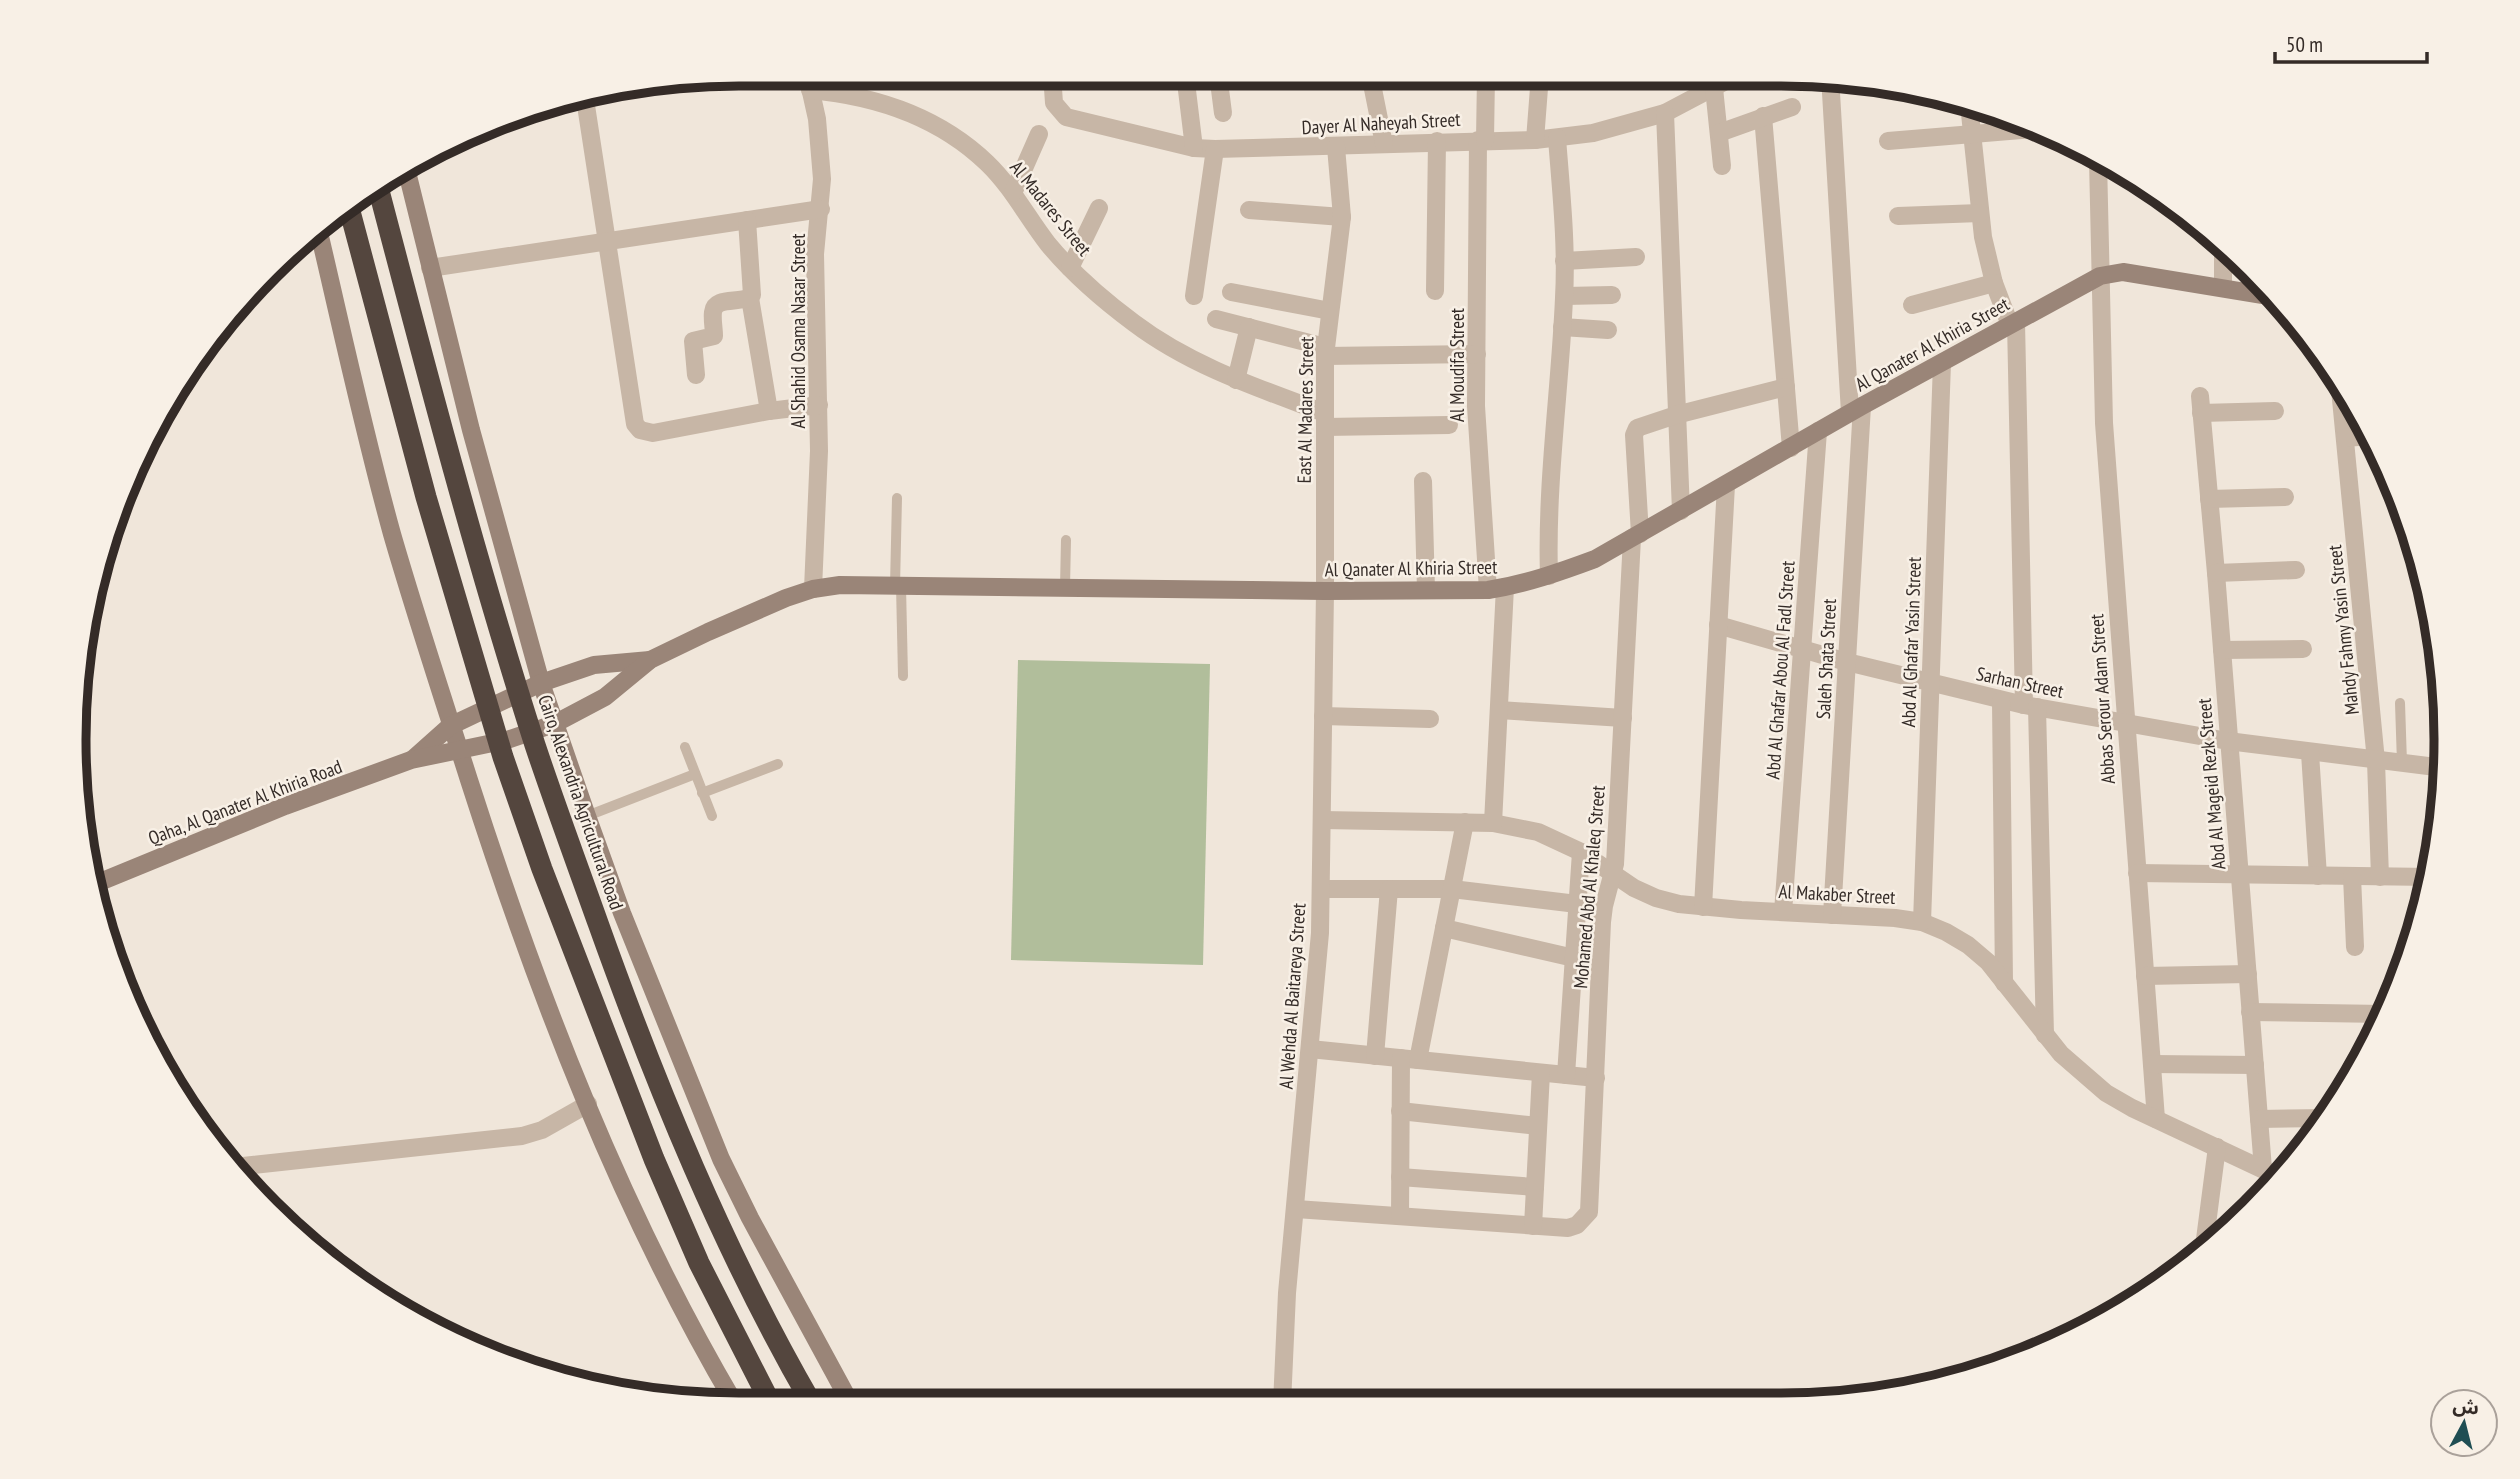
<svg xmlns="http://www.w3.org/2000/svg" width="2520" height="1479" font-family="'PT Sans Narrow','Noto Sans Arabic',sans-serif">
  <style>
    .garden { fill: #b1be9b }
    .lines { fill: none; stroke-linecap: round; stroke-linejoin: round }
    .lane { stroke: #c7b6a6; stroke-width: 10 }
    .street { stroke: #c7b6a6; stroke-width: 18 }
    .secondary { stroke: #9a8578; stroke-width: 18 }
    .highway { stroke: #54463e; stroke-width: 21 }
    .labels { text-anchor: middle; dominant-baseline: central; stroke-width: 5; stroke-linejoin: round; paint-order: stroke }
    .street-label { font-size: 19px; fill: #342b27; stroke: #f8f0e6 }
    .rim { fill: none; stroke: #342b27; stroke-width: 9 }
  </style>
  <rect width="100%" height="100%" fill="#f0e6da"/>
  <polygon class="garden" points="1018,660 1210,664 1203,965 1011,960"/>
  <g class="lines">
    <g class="lane">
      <polyline points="895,586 897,498"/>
      <polyline points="901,586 903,676"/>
      <polyline points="1065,587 1066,540"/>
      <polyline points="2400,703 2402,763"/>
      <polyline points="685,747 712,816"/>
      <polyline points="702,793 778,764"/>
      <polyline points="587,816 695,774"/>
      <polyline points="2434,867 2430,861 2430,830 2438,825"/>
    </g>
    <g class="street">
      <polyline points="807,74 817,119 822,179 815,254 819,451 813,589"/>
      <polyline points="1052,74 1054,103 1066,117 1194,148 1215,149 1535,140 1593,133 1665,113 1737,75"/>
      <polyline points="1185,74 1194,148"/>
      <polyline points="1218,74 1223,113"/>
      <polyline points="1370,74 1384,144"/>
      <polyline points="990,76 991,74"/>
      <polyline points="1830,76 1850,413"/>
      <polyline points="1316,77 1339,74"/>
      <polyline points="1714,88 1722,166"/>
      <path d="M 810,90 C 876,96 938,116 987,163 C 1012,187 1027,217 1048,244 C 1072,273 1103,300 1134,323 C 1191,366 1258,388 1325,413"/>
      <polyline points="585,99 635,424 640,430 653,433 769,411 819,405"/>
      <polyline points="1969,104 1983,237 1994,283 2010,325"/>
      <polyline points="1665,113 1681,511"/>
      <polyline points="1763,116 1791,448"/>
      <polyline points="1719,133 1792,107"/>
      <polyline points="1478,140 1476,406 1488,590"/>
      <polyline points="1485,140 1486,75"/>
      <polyline points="1535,140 1540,75"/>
      <polyline points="1888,141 2034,129"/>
      <polyline points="2098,160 2104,423 2156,1119"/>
      <polyline points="1013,193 1039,134"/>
      <polyline points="1249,210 1342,217"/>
      <polyline points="1898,216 1980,213"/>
      <polyline points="1564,261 1636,257"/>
      <polyline points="430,268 821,209"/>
      <polyline points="1070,268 1099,208"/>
      <polyline points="2223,287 2223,246"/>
      <polyline points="1435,291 1437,141"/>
      <polyline points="1231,292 1330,311"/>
      <polyline points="1194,296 1215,149"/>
      <polyline points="1565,296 1612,295"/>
      <polyline points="750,298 769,411"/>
      <polyline points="1912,305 1994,283"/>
      <polyline points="1216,319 1325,347"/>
      <polyline points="2016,322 2024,705"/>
      <polyline points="1562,327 1608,330"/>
      <polyline points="1325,356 1477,354"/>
      <path d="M 696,375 L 693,341 L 714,336 C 714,328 712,320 713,312 C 715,295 743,305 752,295 L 747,220"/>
      <polyline points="2339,379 2376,761 2380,877"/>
      <polyline points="1236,380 1249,327"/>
      <polyline points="2200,396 2216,573 2263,1169"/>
      <polyline points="2201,413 2275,411"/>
      <polyline points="1325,427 1449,425"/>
      <polyline points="2345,438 2370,436"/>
      <polyline points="1423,481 1426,590"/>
      <polyline points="2209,499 2285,497"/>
      <polyline points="1640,534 1634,435 1637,428 1676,415 1786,387"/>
      <polyline points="2216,573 2296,570"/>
      <path d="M 1549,576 C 1546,483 1560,391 1564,298 C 1567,245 1561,191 1557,138"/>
      <polyline points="1718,625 1847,662 2024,705 2228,741 2444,768"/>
      <polyline points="2222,650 2303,649"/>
      <polyline points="2001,701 2004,983"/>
      <polyline points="2037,707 2045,1035"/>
      <polyline points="1499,710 1623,718"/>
      <polyline points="1323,716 1430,719"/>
      <polyline points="2310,753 2318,876"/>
      <polyline points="1322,820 1493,823 1538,832 1581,852 1634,888 1656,898 1679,904 1741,910 1895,918 1922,922 1946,932 1968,945 1988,962 2061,1054 2106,1093 2132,1108 2279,1177"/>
      <polyline points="1493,823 1505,587"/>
      <polyline points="2137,873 2431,877"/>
      <polyline points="2352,876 2355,947"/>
      <polyline points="1321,889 1452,889 1577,904"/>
      <polyline points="1703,907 1726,485"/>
      <polyline points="1783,912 1818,431"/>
      <polyline points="1832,915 1862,406"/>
      <polyline points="1922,922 1942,363"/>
      <polyline points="1444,928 1574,958"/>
      <polyline points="2145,976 2248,974"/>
      <polyline points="2250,1012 2385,1014"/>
      <polyline points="1310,1049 1596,1078"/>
      <polyline points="1375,1056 1389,889"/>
      <polyline points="1418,1060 1465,822"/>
      <polyline points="2152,1064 2255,1065"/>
      <polyline points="1566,1075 1581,852"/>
      <polyline points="1400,1111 1538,1126"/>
      <polyline points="2259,1119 2327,1118"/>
      <polyline points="234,1167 522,1136 542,1130 588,1104"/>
      <polyline points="1400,1177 1535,1187"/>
      <polyline points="1296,1209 1568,1228 1577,1225 1589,1212 1602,922 1604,906 1615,864 1632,538"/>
      <polyline points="1400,1216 1401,1058"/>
      <polyline points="1533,1226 1541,1073"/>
      <polyline points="2204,1247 2217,1147"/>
      <polyline points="1282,1404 1287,1293 1320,933 1325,591 1325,356 1342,217 1336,147"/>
    </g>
    <g class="secondary">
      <polyline points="407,172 471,430 541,683 587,816 622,913 721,1159 750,1218 851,1404"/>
      <path d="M 318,228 C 342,330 364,433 392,534 C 416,617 443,698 469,780 C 538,995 620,1209 735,1404"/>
      <polyline points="413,759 450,726 541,683 594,665 650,660"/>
      <path d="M 95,884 L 285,806 L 411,760 L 507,740 L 554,724 L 605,697 L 650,660 L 708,632 L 786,598 L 813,589 L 840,585 L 1325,591 L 1488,590 C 1526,584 1560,572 1595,559 L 1862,406 L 2100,276 L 2123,272 L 2275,297"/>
    </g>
    <g class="highway">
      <path d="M 378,187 C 427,374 476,561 535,745 C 555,805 577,864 598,923 C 657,1088 724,1252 812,1404"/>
      <polyline points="348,204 426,497 503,757 542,869 654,1159 699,1263 771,1404"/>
    </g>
  </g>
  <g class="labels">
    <g class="street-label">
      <text transform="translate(1381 123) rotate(-3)">Dayer Al Naheyah Street</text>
      <text transform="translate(1051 208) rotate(51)">Al Madares Street</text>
      <text transform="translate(798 331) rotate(-90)">Al Shahid Osama Nasar Street</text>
      <text transform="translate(1932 344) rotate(-29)">Al Qanater Al Khiria Street</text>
      <text transform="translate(1457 365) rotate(-90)">Al Moudifa Street</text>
      <text transform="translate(1305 410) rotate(-89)">East Al Madares Street</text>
      <text transform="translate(1411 568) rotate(-1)">Al Qanater Al Khiria Street</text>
      <text transform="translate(2343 630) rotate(-96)">Mahdy Fahmy Yasin Street</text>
      <text transform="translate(1911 642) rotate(-88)">Abd Al Ghafar Yasin Street</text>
      <text transform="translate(1826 659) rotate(-87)">Saleh Shata Street</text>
      <text transform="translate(1780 670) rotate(-86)">Abd Al Ghafar Abou Al Fadl Street</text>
      <text transform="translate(2020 682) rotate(12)">Sarhan Street</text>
      <text transform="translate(2102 699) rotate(-94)">Abbas Serour Adam Street</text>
      <text transform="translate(2211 784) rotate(-95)">Abd Al Mageid Rezk Street</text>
      <text transform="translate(245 802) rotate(-21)">Qaha, Al Qanater Al Khiria Road</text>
      <text transform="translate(581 802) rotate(71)">Cairo, Alexandria Agricultural Road</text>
      <text transform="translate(1589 887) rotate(-85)">Mohamed Abd Al Khaleq Street</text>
      <text transform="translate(1837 894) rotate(3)">Al Makaber Street</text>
      <text transform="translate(1292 996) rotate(-86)">Al Wehda Al Baitareya Street</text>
    </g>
  </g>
  <path d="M0 0H2520V1479H0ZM739 86H1781A653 653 0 0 1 2434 739V740A653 653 0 0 1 1781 1393H739A653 653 0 0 1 86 740V739A653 653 0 0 1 739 86Z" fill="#f8f0e6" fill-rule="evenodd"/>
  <path class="rim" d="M739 86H1781A653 653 0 0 1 2434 739V740A653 653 0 0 1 1781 1393H739A653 653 0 0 1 86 740V739A653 653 0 0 1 739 86Z"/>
  <g transform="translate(2464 1423) rotate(7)"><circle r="33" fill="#f8f0e6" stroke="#aaa19a" stroke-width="2"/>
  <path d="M0-5L12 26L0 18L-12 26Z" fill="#1f4e53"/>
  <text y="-10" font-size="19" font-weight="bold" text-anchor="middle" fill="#342b27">ش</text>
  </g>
  <path d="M2275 52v10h152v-10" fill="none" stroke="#342b27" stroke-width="3.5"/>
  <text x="2286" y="52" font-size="21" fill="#342b27" stroke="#f8f0e6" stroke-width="5" paint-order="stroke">50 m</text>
</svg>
